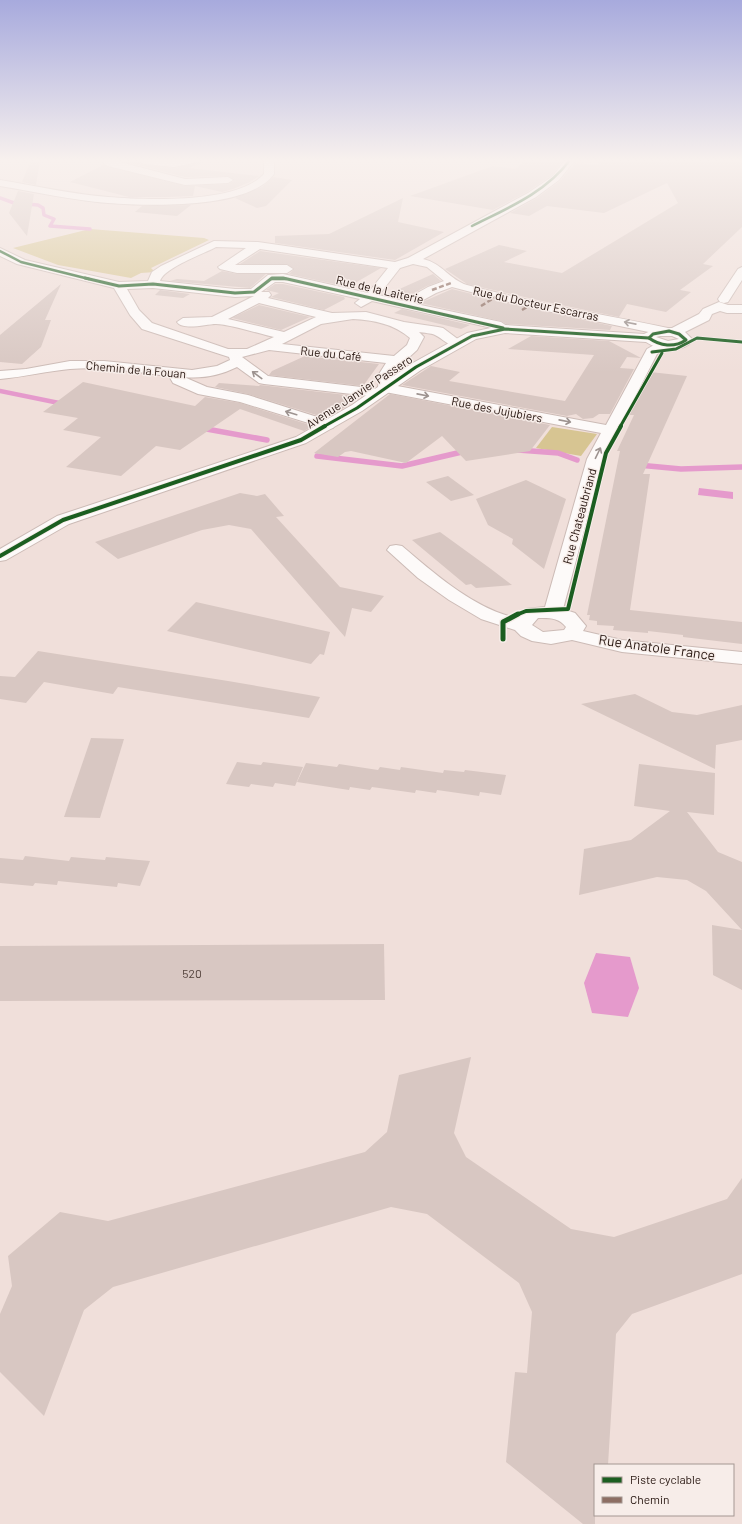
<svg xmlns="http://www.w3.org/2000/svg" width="742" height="1524" font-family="Barlow,sans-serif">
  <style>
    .green { fill: #d7c592 }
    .water { fill: #e59acc }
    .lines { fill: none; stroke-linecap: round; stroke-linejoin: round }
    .stream-far2 { stroke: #e59acc; stroke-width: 3.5 }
    .stream-far1 { stroke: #e59acc; stroke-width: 4.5 }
    .stream { stroke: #e59acc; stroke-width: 5.5 }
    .building { fill: #d8c7c2 }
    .street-casing { stroke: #ccbbb6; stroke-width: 2 }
    .secondary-casing { stroke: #ccbbb6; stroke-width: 2 }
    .street { fill: #fdfaf9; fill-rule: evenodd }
    .secondary { fill: #fdfaf9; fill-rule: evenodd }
    .quiet { stroke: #8d6e63; stroke-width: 2.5; stroke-dasharray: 5 2.5; stroke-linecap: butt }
    .cycleway-far3-casing { stroke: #f7ede9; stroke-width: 3.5 }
    .cycleway-far2-casing { stroke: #f7ede9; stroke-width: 4.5 }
    .cycleway-far1-casing { stroke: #f7ede9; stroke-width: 6 }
    .cycleway-casing { stroke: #f7ede9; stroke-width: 8 }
    .cycleway-far3 { stroke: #1b5e20; stroke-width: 2.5 }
    .cycleway-far2 { stroke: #1b5e20; stroke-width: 3 }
    .cycleway-far1 { stroke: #1b5e20; stroke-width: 4 }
    .cycleway { stroke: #1b5e20; stroke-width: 5 }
    .oneway { stroke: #9d9390 }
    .labels { text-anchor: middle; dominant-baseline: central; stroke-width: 3; stroke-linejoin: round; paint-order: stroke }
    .far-street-label { font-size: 12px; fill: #271610; stroke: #f7ede9 }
    .number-label { font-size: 12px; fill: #53423c }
    .street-label { font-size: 14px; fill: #271610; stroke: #f7ede9 }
  </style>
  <rect width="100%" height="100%" fill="#f0dfda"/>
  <g class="green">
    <polygon points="90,229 204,238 209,240 151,268 155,272 141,273 131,278 58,265 13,248"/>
    <polygon points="552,427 597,434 581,456 536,448"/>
  </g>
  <g class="water">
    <polygon points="699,488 733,492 733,499 698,495"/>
    <polygon points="596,953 630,957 639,988 628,1017 592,1013 584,983"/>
  </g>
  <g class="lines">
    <polyline class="stream-far2" points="0,198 14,203 38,205 43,208 44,215 54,219 50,226 90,229"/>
    <polyline class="stream-far1" points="0,391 64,404"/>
    <g class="stream">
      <polyline points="201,428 267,440"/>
      <polyline points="518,450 558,453 577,460"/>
      <polyline points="317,456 402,466 466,451"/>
      <polyline points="638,465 681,469 742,467"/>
    </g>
  </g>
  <g class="building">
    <polygon points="31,160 40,160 36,185 22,182"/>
    <polygon points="118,160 140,160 141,163 145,165 174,168 198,163 204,160 204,162 189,168 259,176 250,182 233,189 222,192 195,186 193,196 167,197 129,197 70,182 103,165 185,186 228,184 234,181 228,176 185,177"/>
    <polygon points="526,160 562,162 552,175 527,192 493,210 410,196 493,166 515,169"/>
    <polygon points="599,160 717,160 742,163 742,227 703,264 713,266 680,290 691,292 666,312 627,304 619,317 542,301 467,284 445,269 499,245 527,251 504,262 562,273 678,203 667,183 604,213 547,206 529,216 510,213 537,198 560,181 575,163 598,165"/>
    <polygon points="273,177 292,180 266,206 257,208 235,198 262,187"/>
    <polygon points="18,191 34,194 27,236 9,213"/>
    <polygon points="403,198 398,222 444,232 395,260 275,243 275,236 329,234"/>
    <polygon points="191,205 177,216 135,212 142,206"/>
    <polygon points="260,251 381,268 348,287 289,274 294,269 287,264 240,264"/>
    <polygon points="222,271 237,274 266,274 250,288 170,281 177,279 204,281"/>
    <polygon points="433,274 441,281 427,286 403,299 386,295"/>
    <polygon points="61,284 45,320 51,320 41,347 22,364 0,362 0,335"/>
    <polygon points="275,284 283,284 344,297 345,299 324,310 271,297 279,293 266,290"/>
    <polygon points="452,289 532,309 612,326 610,330 506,324 501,321 420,303"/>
    <polygon points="160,290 190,294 183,298 155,295"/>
    <polygon points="259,305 310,317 281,330 232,318"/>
    <polygon points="402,309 470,325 461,329 394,313"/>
    <polygon points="531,336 609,341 641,358 627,357 620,368 634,369 610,414 599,414 593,418 583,419 576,414 567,416 402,385 431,366 460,372 449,381 565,401 594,355 508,349"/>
    <polygon points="305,356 379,364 363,386 269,375 272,371"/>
    <polygon points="650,372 687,376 643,474 650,474 630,610 742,622 742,644 683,637 683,635 648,631 648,633 613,630 614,626 597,625 597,621 589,620 590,615 587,615 620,451 617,451 634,415 627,415"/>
    <polygon points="83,382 195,406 205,397 240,403 313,426 304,431 240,409 180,450 156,446 121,476 66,467 101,437 63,430 78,418 43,412"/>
    <polygon points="219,383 259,386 260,385 355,396 347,406 326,418 248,394 215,387"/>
    <polygon points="390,394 550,425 530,451 466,461 442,436 406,463 351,451 345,452 338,457 314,453"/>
    <polygon points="448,476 474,495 451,501 426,482"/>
    <polygon points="526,480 566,499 544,569 512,544 513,539 488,525 476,499"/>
    <polygon points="240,493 257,496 265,494 284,516 276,517 340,587 384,596 371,612 352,608 345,637 251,529 229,525 202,530 118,559 95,542"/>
    <polygon points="440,532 491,569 512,585 476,588 471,584 466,585 412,540"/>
    <polygon points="196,602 330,632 324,655 320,654 311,664 167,631"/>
    <polygon points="38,651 228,681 320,697 309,718 118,687 113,694 44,682 26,703 0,699 0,676 15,677"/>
    <polygon points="635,694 672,712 697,715 742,705 742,740 716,745 715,769 581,704"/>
    <polygon points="91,738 124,739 100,818 64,817"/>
    <polygon points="237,762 261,765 263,762 303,767 295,786 275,783 273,787 251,784 249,787 226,784"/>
    <polygon points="306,763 337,767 339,764 378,770 380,767 400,770 401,767 443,773 444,770 464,772 465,770 506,775 501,795 480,792 479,796 437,790 436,793 416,790 415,793 372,787 370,790 350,787 349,790 297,782"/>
    <polygon points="639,764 715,773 714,815 687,812 718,852 742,862 742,990 713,975 712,925 742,930 706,891 687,880 657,877 579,895 584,849 631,840 670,811 634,806"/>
    <polygon points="25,856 69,861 71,857 105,860 106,857 150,861 140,886 118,883 117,887 58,881 57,885 35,883 33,886 0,883 0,858 23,860"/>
    <polygon points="384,944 385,1000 0,1001 0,946"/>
    <polygon points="471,1057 454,1133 466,1157 571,1229 614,1237 727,1199 742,1178 742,1274 632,1314 616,1334 608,1465 595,1465 595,1524 583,1524 506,1462 515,1372 527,1373 532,1312 519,1283 427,1214 391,1207 113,1287 84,1310 44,1416 0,1372 0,1314 12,1286 8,1256 60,1212 108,1221 365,1152 387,1132 399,1075"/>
  </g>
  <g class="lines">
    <defs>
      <g id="street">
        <polygon points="102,160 112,160 185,179 228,177 233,180 228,183 185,185 108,166 104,164"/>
        <polygon points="141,160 200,160 198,162 174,167 145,164 142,163"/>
        <path d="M 264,160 L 274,160 L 274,174 C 248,210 149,206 108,203 C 72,200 36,192 0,186 L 0,180 C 36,186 72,194 108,197 C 147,200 237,204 264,174 Z"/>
        <path d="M 565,160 L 575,160 L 559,180 L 536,197 L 423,259 C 442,263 450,280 467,285 C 533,303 601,314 668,328 L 673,329 L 675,332 L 673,335 L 668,336 L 532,308 L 452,287 L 436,293 L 416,304 L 501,322 L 511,329 L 510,332 L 505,333 L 492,328 L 372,301 L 361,307 L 355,303 L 360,299 L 283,282 L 275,282 L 261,292 L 269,292 L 271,295 L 268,298 L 332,313 L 366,312 L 404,322 L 438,327 L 443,328 L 463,343 L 461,346 C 450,349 444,339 435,335 C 431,333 424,333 419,332 L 424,337 L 417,350 L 395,370 L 392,385 L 606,425 L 647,349 L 661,341 L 671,341 L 673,344 L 657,354 L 603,459 L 563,609 L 575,613 L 586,626 L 583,631 L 622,640 L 742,652 L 742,664 L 622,652 L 572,640 L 551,644 L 532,641 L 521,636 L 515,630 L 481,619 L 449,600 L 418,578 L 387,550 L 390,546 L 396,545 L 402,546 C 435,574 472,607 515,618 L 526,609 L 545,607 L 587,459 L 601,433 L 385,392 L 383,396 L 378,397 L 264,384 L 259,383 L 237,367 C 221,375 202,379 184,377 L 207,387 L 248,395 L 333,422 L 335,425 L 333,428 L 328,429 L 240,402 L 198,394 L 173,383 L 169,376 C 136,372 103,366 70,369 C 47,371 24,377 0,379 L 0,371 L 26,369 L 70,361 L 104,361 L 192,370 L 217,366 L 230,360 L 229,357 L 142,329 L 130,315 L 114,288 L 17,264 L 0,256 L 0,248 L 25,260 L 119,282 L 148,281 L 152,272 L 161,266 L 214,241 L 258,242 L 395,262 L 408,258 L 528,193 L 553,176 ZM 216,247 L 246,248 L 218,267 L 220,269 L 237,273 L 287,273 L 293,269 L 287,265 L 235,265 L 260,249 L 388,268 L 368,293 L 283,274 L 268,275 L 251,289 L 235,289 L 160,281 C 164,268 203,254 216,247 ZM 413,264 L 427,267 L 444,281 L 428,287 L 403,301 L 379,295 L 400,268 ZM 153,288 L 235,297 L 254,296 L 212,317 L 183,318 L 177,322 C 183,331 207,324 216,324 C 229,324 260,334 274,337 L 247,349 L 228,349 L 152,323 L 139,310 L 127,289 ZM 259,303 L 316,317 L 284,332 L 228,319 ZM 353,319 C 374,320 394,324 410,338 L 407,345 L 394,356 L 282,344 L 321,324 ZM 269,350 L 386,363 L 379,374 L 378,389 L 268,376 L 242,357 ZM 538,618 C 549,618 558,617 566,627 L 564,630 L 543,632 L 532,625 Z"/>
      </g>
      <g id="secondary">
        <polygon points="742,267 742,280 728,302 724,303 720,302 718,299 738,269"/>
        <path d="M 719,302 L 728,305 L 742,305 L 742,313 L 727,313 L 720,311 L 712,314 L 709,320 L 685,332 L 693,340 C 683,354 658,350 646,342 L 505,333 L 476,339 L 421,370 L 362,411 L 306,443 L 69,524 L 6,560 L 0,561 L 0,549 L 57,516 L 296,437 L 352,405 L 411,364 L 467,333 L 505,325 L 644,334 L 657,328 L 672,328 L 699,314 L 703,309 ZM 660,336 L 672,336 L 679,339 L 668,341 L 656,337 Z"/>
      </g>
    </defs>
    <use href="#street" class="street-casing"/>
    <use href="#secondary" class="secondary-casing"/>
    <use href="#street" class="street"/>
    <use href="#secondary" class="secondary"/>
    <g class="quiet">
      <polyline points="432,290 451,283"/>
      <polyline points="481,306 497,296"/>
      <polyline points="522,310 532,304"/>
    </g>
    <defs>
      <g id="cycleway-far3">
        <path d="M 472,226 C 508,208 545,193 570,160"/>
        <polyline points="0,251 21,262 89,279"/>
        <polyline points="271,279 286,279"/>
      </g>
      <g id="cycleway-far2">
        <polyline points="85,278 119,286 153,284 235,293 254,292 272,278 283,278 503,328"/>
        <path d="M 669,331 L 679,334 L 686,340 C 674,348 660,346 649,338 L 653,334 Z"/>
        <polyline points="652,352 676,349 697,338 742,342"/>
        <polyline points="323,427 357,408 416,367 472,336 505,329 649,338"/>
        <polyline points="620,427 662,353"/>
      </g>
      <g id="cycleway-far1">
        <polyline points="0,556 63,520 301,440 325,426"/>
        <polyline points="516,615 526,611 568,609 606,453 621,426"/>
      </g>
      <polyline id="cycleway" points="503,639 503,622 518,614"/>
    </defs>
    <use href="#cycleway-far3" class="cycleway-far3-casing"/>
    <use href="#cycleway-far2" class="cycleway-far2-casing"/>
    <use href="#cycleway-far1" class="cycleway-far1-casing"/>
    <use href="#cycleway" class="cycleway-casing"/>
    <use href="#cycleway-far3" class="cycleway-far3"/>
    <use href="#cycleway-far2" class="cycleway-far2"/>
    <use href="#cycleway-far1" class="cycleway-far1"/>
    <use href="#cycleway" class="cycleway"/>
  </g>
  <defs><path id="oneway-shaft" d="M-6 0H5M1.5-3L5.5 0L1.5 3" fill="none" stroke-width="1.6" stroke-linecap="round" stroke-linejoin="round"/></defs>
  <g class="oneway">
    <use href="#oneway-shaft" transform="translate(630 323) rotate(-169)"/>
    <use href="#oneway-shaft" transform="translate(257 375) rotate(-143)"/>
    <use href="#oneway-shaft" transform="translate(423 395) rotate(11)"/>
    <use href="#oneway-shaft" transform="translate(291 413) rotate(-163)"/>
    <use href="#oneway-shaft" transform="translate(565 421) rotate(11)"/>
    <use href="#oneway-shaft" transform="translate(598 453) rotate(-64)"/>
  </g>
  <linearGradient id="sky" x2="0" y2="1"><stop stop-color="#a7aadd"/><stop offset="0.43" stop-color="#f8f1ee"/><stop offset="1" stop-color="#f8f1ee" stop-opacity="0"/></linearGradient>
  <rect width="742" height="373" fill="url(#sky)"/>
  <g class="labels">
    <g class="far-street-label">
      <text transform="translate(380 289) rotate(13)">Rue de la Laiterie</text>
      <text transform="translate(536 303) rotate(12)">Rue du Docteur Escarras</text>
      <text transform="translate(331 353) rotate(6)">Rue du Café</text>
      <text transform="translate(136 369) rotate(5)">Chemin de la Fouan</text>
      <text transform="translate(359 391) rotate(-33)">Avenue Janvier Passero</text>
      <text transform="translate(497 409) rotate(11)">Rue des Jujubiers</text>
      <text transform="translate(579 516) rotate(-75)">Rue Chateaubriand</text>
    </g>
    <g class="number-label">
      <text x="192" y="973">520</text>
    </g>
    <g class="street-label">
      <text transform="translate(657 647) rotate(8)">Rue Anatole France</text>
    </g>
  </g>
  <rect x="594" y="1464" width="140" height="52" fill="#f7ede9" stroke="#a49792"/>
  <rect x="602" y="1477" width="20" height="6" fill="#1b5e20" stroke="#a49792"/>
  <text x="630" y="1484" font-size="12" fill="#271610">Piste cyclable</text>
  <rect x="602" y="1497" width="20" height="6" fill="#8d6e63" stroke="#a49792"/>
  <text x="630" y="1504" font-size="12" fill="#271610">Chemin</text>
</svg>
